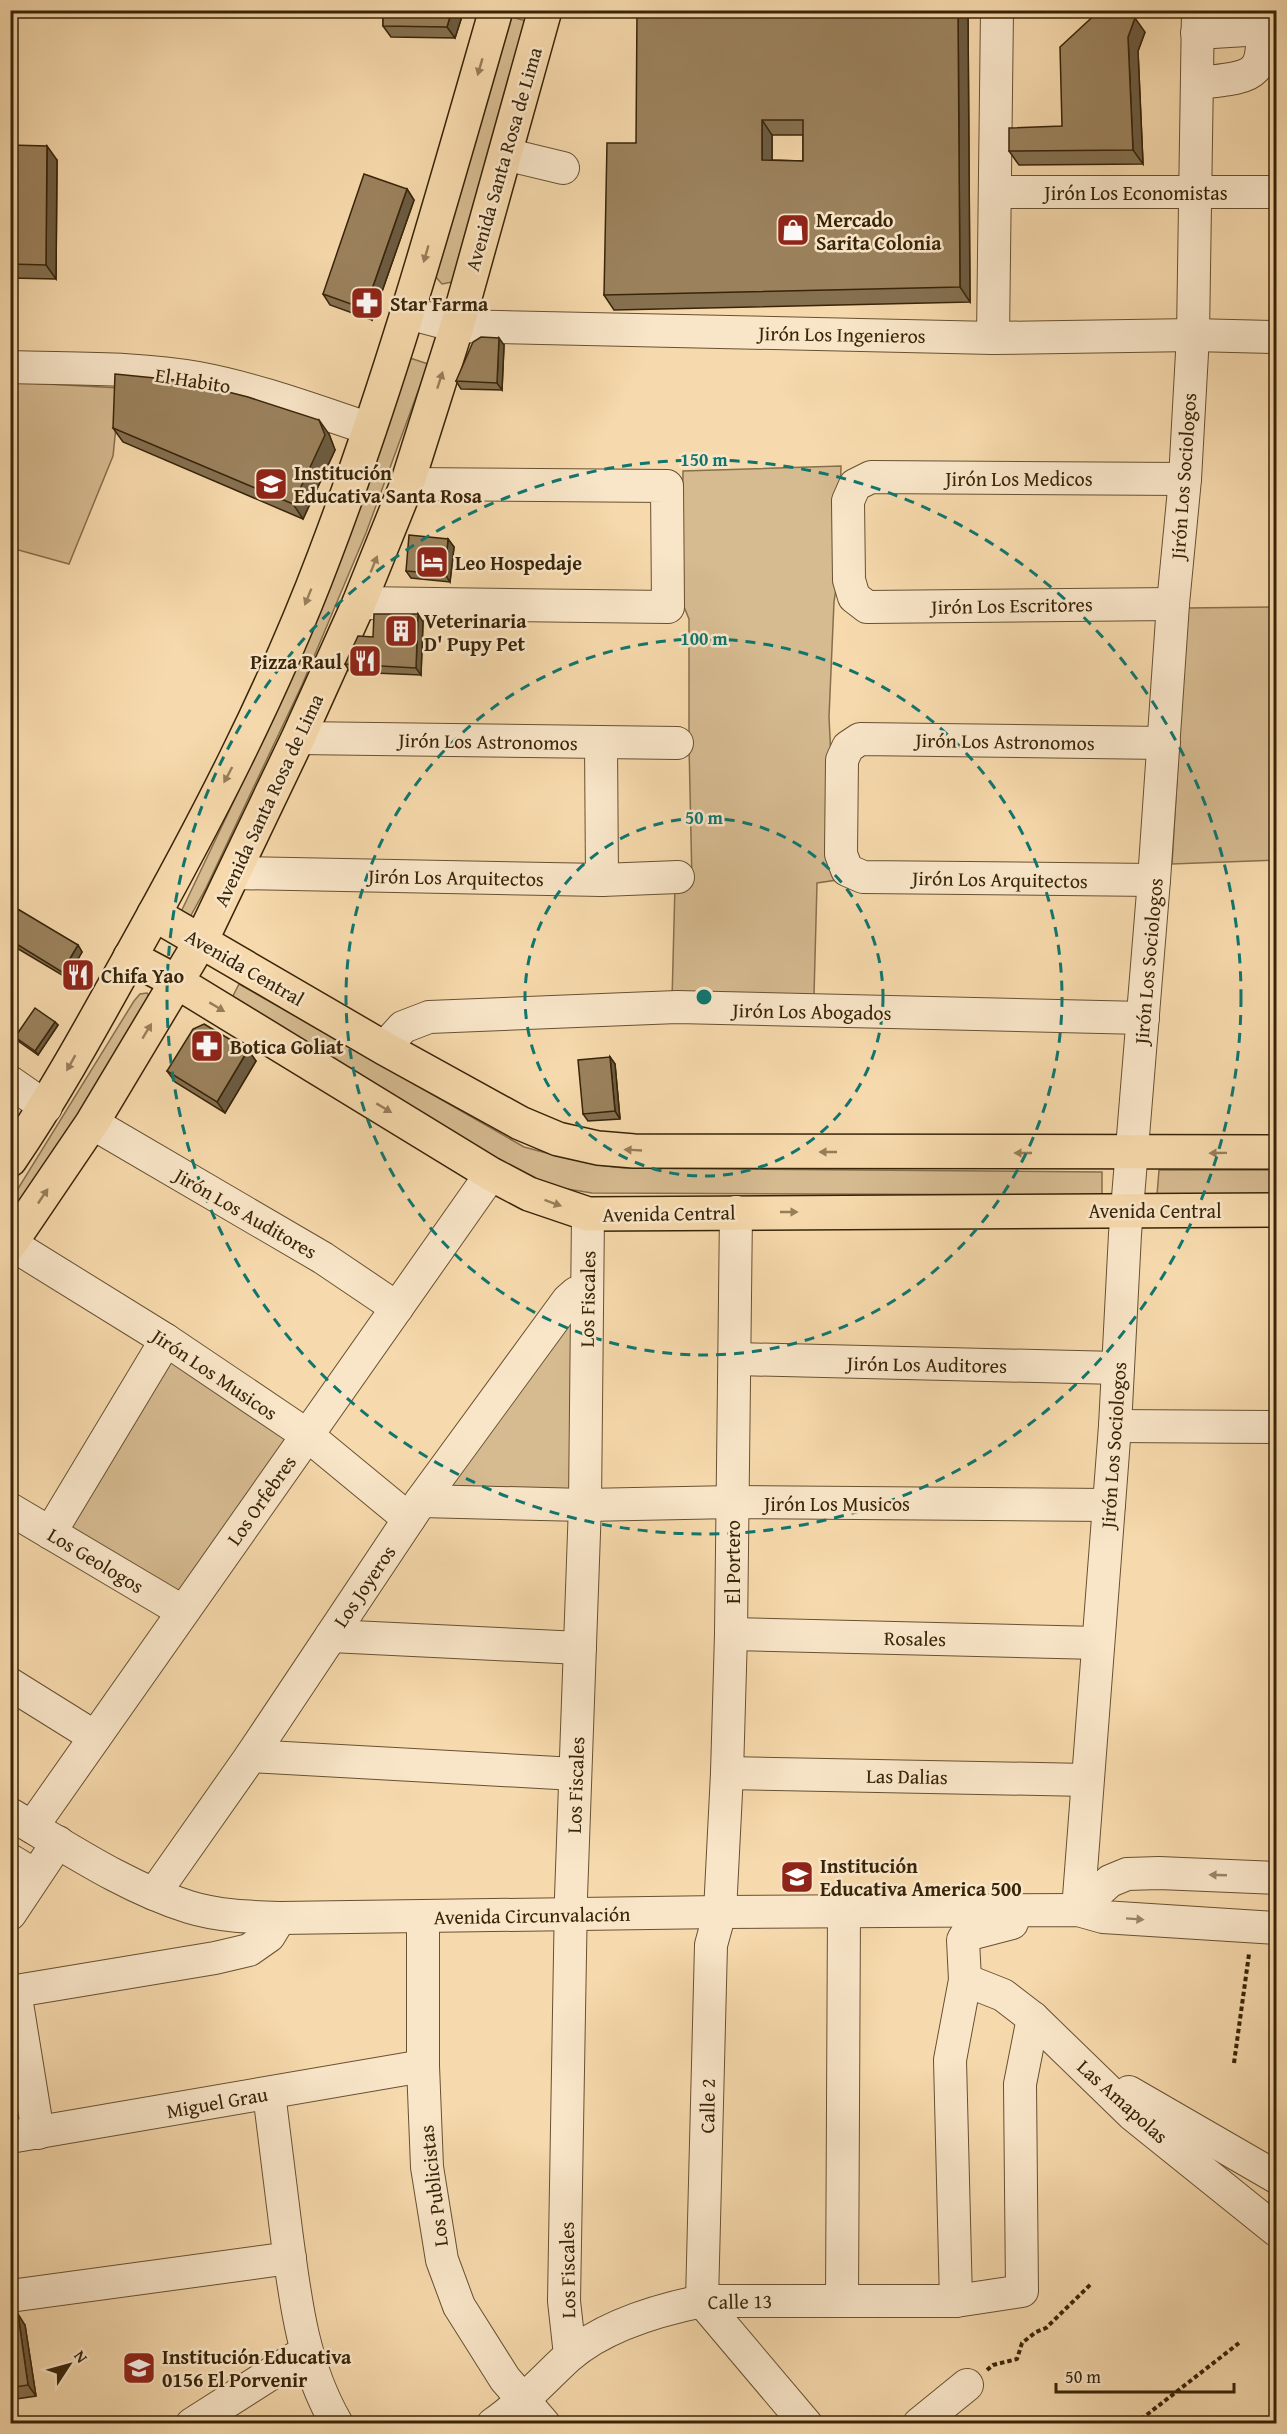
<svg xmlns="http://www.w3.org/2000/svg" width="1287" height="2434" font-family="'Gentium Book Plus',serif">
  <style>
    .green { fill: #d6ba90; stroke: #876f4c; stroke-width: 1.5 }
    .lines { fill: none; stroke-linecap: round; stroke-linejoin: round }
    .minor-casing { stroke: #685131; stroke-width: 34 }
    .major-casing { stroke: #382408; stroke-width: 36 }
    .path { stroke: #382408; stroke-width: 4; stroke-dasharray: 4.5 3; stroke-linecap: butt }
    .minor { stroke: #f9e6c9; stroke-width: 32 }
    .major { stroke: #f6d9ac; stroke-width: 33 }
    .wall { fill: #857050; stroke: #382408; stroke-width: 1.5; fill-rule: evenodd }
    .shaded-wall { fill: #6c5b41; stroke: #382408; stroke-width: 1.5 }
    .building { fill: #9b825d; stroke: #382408; stroke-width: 1.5; fill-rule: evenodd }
    .oneway { fill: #977e5a }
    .oneway2 { fill: #988568 }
    .ring { fill: none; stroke: #0f766e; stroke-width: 3; stroke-dasharray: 10 8 }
    .labels { text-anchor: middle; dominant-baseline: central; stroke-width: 5; stroke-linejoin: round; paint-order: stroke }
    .street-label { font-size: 20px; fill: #382408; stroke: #f9e6c9 }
    .poi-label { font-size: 20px; font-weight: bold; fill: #382408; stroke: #f9e6c9; text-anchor: start }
    .centre { fill: #0f766e; stroke: #f9e6c9; stroke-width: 3 }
    .ring-label { font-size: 18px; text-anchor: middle; font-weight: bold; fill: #0f766e; stroke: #f9e6c9; stroke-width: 5; stroke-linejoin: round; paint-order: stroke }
  </style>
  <rect width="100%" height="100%" fill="#f6d9ac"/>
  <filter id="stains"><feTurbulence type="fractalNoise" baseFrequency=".00333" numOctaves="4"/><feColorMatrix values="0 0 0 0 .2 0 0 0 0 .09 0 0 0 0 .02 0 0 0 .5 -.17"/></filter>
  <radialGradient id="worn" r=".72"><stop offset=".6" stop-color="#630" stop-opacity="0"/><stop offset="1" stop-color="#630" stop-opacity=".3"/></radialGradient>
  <g class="green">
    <polygon points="508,16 526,21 452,282 442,284 435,276"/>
    <polygon points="410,358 428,364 366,533 302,685 206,888 190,917 180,914 274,717 352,525 379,453"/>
    <polygon points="10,382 120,388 113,456 69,564 11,548"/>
    <polygon points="841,466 838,575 834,602 829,717 837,880 817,883 814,995 672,1000 675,885 692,882 689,745 689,619 682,602 683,471"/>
    <polygon points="1276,607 1276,860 1172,864 1187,608"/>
    <path d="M 239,984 L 524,1147 C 557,1156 590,1165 624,1168 L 1102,1172 L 1102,1195 L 592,1193 L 543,1185 L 227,1008 Z"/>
    <polygon points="147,993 152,1000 11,1227 11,1200 134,1001 140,994"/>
    <polygon points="1159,1170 1276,1170 1276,1195 1157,1195"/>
    <polygon points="572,1313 577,1491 453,1493 448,1481"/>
    <polygon points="171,1352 296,1431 180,1598 66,1527"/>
  </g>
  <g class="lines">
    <defs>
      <g id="minor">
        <polyline points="1197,33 1262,29"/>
        <path d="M 1197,83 C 1262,77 1265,75 1261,10"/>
        <polyline points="505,154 563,168"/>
        <polyline points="996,192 1276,192"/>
        <polyline points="408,313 457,326 993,338 1193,335 1276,337"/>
        <polyline points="993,338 997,10"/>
        <path d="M 10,367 C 72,369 138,367 198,378 C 257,389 313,410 370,429"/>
        <polyline points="359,603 668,607 667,486 407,484"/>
        <polyline points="1173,604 867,607 854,597 849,580 848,501 855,485 871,477 1185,479"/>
        <polyline points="298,738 677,743"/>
        <polyline points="601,743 602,880"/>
        <polyline points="235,873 602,880 678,877"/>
        <polyline points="1154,880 863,877 847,870 841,854 842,760 848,747 860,739 1164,743"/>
        <polyline points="384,1048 403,1027 429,1017 677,1007 1143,1018"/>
        <polyline points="10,1082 46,1107"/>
        <polyline points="92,1123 323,1258 397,1308"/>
        <polyline points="736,1212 731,1634 727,1773 720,1912 711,1945 702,2301 806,2424"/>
        <polyline points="11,1244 166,1340 307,1435 409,1519"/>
        <polyline points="736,1359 1118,1368"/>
        <polyline points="1115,1426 1276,1427"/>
        <polyline points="421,1501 585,1505 733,1502 1109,1505"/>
        <polyline points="10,1509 182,1611"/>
        <polyline points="50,1533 166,1340"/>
        <polyline points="731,1634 1098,1643"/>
        <polyline points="331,1636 580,1648"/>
        <polyline points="10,1684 95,1737"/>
        <polyline points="251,1756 575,1774"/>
        <polyline points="727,1773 1087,1780"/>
        <path d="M 10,1814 C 68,1848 125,1887 189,1907 C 218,1916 250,1917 280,1918 L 720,1912 L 1078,1910 L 1103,1917 L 1276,1928"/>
        <polyline points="32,1827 491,1174"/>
        <polyline points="10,1860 35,1875"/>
        <polyline points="154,1894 251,1756 421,1501 568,1300 576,1293 587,1291"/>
        <polyline points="1078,1910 1115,1426 1125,1234 1154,880 1173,604 1185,479 1193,335 1198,10"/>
        <polyline points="1078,1910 1110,1881 1127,1874 1159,1873 1276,1878"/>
        <polyline points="10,1914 58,1842"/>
        <polyline points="423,1917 423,2066 427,2167 442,2260 459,2306 505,2379 544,2424"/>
        <polyline points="965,1980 1003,1995 1033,2018 1133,2115 1276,2230"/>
        <polyline points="15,1991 38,2133"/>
        <polyline points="10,1992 215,1958 249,1950 269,1936 280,1918"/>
        <polyline points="1129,2092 1276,2177"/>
        <path d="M 269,2093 C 275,2139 280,2185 286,2230 C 295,2298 302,2364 337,2424"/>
        <polyline points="10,2137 423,2066"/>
        <polyline points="10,2296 290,2258"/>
        <polyline points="842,2301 844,1911"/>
        <polyline points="956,2301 950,2060 965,1980 963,1940 966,1935 1012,1923"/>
        <polyline points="570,2355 564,2301 571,1897 585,1505 588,1214"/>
        <polyline points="192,2424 305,2352"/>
        <path d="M 493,2424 C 521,2405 543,2380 568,2357 C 602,2327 658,2310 702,2301 L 956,2301 L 1022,2291 L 1020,2084 L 1033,2018"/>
        <polyline points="919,2424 967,2385"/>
      </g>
      <g id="major">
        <polyline points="154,914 384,1048 520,1123 558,1139 598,1148 634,1151 1276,1152"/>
        <polyline points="130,957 177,982 491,1174 529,1194 588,1214 1276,1210"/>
        <path d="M 10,1160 C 55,1094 93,1024 132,954 C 204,825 272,695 324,557 C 392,379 443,194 496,10"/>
        <polyline points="10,1244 92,1123 201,941 298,738 359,603 407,484 457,326 545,10"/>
      </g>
    </defs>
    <use href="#minor" class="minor-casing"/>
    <use href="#major" class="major-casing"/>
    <g class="path">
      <polyline points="1234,2063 1249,1954"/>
      <polyline points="987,2370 993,2365 1017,2359 1022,2343 1036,2332 1046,2328 1091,2284"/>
      <polyline points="1135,2424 1239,2343"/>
    </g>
    <use href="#minor" class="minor"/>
    <use href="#major" class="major"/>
  </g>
  <g class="wall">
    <polygon points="383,10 464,10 455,38 391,37 383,26"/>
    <path d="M 968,16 L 970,302 L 614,310 L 604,295 L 636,143 ZM 772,135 L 803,135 L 803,161 L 772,160 Z"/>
    <polygon points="1145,32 1138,51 1143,164 1019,165 1009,151 1062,126"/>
    <polygon points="10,145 57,160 56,279 10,278"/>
    <polygon points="407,189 414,200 372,320 330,305 323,294"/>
    <polygon points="504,345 502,390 461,389 456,381"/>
    <polygon points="113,428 329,434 335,450 303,519 123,442"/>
    <polygon points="448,539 454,547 450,582 411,578 406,571"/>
    <polygon points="423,622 421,675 350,672 345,664 373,637"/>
    <polygon points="10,906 78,945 82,952 67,978 10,944"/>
    <polygon points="55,1022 58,1025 38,1055 18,1041 15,1037"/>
    <polygon points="248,1050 256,1061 225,1113 175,1082 167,1071"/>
    <polygon points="610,1057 615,1064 620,1119 588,1121 583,1114"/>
    <polygon points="10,2315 25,2325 36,2396 10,2400"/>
  </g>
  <g class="shaded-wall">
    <polygon points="452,10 464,10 455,38 447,27"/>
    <polygon points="958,10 965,10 968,16 970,302 960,287"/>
    <polygon points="1135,18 1145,32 1138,51 1143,164 1133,150 1128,37"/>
    <polygon points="762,120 772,135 772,175 762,160"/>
    <polygon points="47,146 57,160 56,279 46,265"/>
    <polygon points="407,189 414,200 372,320 365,309"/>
    <polygon points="499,338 504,345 502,390 497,383"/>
    <polygon points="319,420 329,434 335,450 303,519 293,504"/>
    <polygon points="448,539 454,547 450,582 445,574"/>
    <polygon points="418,614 423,622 421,675 416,668"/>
    <polygon points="78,945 82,952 67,978 62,972"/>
    <polygon points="55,1022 58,1025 38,1055 35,1051"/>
    <polygon points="12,1028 15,1032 10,1038 10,1031"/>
    <polygon points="248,1050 256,1061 225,1113 217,1102"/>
    <polygon points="610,1057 615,1064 620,1119 615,1111"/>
    <polygon points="18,2314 25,2325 36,2396 28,2385"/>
  </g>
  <g class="building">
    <polygon points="383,10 452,10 447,27 383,26"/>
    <path d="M 958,10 L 960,287 L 604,295 L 607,143 L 636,143 L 637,11 ZM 762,120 L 803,120 L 803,161 L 762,160 Z"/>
    <polygon points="1100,10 1126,10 1135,18 1128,37 1133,150 1009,151 1009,128 1062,126 1060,47"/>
    <polygon points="10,145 47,146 46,265 10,264"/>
    <polygon points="364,174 407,189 365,309 323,294"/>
    <polygon points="481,337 499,338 497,383 456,381 473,342"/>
    <polygon points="115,374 185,381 248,397 319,420 325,435 293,504 113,428"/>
    <polygon points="409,535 448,539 445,574 406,571"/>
    <polygon points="374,614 418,614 416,668 345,664 358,636 373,637"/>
    <polygon points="11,905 78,945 62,972 10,940"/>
    <polygon points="35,1008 55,1022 35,1051 15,1037"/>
    <polygon points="204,1024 248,1050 217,1102 167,1071 193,1029"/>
    <polygon points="610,1057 615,1111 583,1114 578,1060"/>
    <polygon points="18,2314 28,2385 10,2388 10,2315"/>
  </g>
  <defs><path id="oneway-solid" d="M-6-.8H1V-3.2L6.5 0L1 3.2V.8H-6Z" transform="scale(1.5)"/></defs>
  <g class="oneway">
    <use href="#oneway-solid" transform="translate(480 67) rotate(106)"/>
    <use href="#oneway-solid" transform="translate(426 254) rotate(106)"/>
    <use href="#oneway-solid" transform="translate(440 380) rotate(-72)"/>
    <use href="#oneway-solid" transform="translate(374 564) rotate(-68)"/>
    <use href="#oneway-solid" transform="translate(308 597) rotate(112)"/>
    <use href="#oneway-solid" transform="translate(228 775) rotate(118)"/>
    <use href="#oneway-solid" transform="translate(217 1007) rotate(31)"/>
    <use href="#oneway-solid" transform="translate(147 1031) rotate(-59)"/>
    <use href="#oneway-solid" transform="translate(71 1063) rotate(119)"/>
    <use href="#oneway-solid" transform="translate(384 1108) rotate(31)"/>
    <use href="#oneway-solid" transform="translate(633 1150) rotate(-177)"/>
    <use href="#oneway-solid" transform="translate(828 1152) rotate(-180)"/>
    <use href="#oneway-solid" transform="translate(1023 1153) rotate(-180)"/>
    <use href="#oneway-solid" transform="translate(1218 1153) rotate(179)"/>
    <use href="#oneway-solid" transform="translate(43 1196) rotate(-56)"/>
    <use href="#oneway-solid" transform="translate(553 1203) rotate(20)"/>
    <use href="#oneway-solid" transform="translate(789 1212)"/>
  </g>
  <g class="oneway2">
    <use href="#oneway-solid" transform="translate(1218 1875) rotate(-178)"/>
    <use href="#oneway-solid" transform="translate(1135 1919) rotate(4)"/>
  </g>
  <g class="ring">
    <circle cx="704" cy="997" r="179"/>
    <circle cx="704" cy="997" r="358"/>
    <circle cx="704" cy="997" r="537"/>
  </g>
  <defs>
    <symbol id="shop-square" viewBox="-11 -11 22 22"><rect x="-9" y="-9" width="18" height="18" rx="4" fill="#8f2418" stroke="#f9e6c9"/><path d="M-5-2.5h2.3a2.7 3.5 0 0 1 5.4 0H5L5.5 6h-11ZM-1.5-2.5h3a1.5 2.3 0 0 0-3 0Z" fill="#fff"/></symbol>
    <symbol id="pharmacy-square" viewBox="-11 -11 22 22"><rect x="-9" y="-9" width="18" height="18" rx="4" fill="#8f2418" stroke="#f9e6c9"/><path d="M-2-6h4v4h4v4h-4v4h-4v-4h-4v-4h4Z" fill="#fff"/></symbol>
    <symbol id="school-square" viewBox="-11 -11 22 22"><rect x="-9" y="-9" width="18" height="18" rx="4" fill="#8f2418" stroke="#f9e6c9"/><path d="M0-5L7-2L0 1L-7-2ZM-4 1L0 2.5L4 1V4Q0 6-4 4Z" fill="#fff"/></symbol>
    <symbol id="hotel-square" viewBox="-11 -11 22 22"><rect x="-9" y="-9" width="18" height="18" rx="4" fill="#8f2418" stroke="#f9e6c9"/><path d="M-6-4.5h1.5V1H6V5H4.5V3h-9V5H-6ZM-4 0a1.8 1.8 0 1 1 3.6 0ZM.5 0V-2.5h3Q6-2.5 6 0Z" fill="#fff"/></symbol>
    <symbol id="building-square" viewBox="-11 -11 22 22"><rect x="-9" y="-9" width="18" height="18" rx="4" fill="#8f2418" stroke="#f9e6c9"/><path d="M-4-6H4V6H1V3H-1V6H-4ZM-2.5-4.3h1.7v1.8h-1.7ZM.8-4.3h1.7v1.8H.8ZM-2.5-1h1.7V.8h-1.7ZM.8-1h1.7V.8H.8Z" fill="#fff"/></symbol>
    <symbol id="restaurant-square" viewBox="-11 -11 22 22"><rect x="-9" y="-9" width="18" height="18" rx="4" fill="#8f2418" stroke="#f9e6c9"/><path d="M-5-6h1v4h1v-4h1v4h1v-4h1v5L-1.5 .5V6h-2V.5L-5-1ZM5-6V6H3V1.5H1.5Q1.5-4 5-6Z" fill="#fff"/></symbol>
  </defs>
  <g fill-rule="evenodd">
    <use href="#shop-square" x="774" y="211" width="38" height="38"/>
    <use href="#pharmacy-square" x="348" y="284" width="38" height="38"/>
    <use href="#school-square" x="252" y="465" width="38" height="38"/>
    <use href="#hotel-square" x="413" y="543" width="38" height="38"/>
    <use href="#building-square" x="382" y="612" width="38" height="38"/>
    <use href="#restaurant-square" x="346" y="642" width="38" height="38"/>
    <use href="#restaurant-square" x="59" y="956" width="38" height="38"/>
    <use href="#pharmacy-square" x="188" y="1027" width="38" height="38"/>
    <use href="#school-square" x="778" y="1858" width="38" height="38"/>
    <use href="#school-square" x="120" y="2349" width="38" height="38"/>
  </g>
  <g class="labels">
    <g class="street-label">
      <text transform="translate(503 159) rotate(-74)">Avenida Santa Rosa de Lima</text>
      <text x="1136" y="192">Jirón Los Economistas</text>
      <text transform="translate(842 334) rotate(1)">Jirón Los Ingenieros</text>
      <text transform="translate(193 380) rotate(9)">El Habito</text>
      <text transform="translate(1183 476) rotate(-86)">Jirón Los Sociologos</text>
      <text x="1019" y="478">Jirón Los Medicos</text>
      <text transform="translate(1012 605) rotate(-1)">Jirón Los Escritores</text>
      <text transform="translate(488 741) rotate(1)">Jirón Los Astronomos</text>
      <text transform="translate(1005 741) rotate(1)">Jirón Los Astronomos</text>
      <text transform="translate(268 800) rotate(-65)">Avenida Santa Rosa de Lima</text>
      <text transform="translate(456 877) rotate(1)">Jirón Los Arquitectos</text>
      <text transform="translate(1000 879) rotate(1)">Jirón Los Arquitectos</text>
      <text transform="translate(1148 961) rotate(-85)">Jirón Los Sociologos</text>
      <text transform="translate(245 967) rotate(30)">Avenida Central</text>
      <text transform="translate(812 1011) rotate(1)">Jirón Los Abogados</text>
      <text x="1155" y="1210">Avenida Central</text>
      <text transform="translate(246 1213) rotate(30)">Jirón Los Auditores</text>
      <text transform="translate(669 1213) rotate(-1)">Avenida Central</text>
      <text transform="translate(587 1299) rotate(-89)">Los Fiscales</text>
      <text transform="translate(927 1364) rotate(1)">Jirón Los Auditores</text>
      <text transform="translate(215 1374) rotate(34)">Jirón Los Musicos</text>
      <text transform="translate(1113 1445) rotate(-86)">Jirón Los Sociologos</text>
      <text transform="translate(261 1500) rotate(-55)">Los Orfebres</text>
      <text x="837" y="1503">Jirón Los Musicos</text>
      <text transform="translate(96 1560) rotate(31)">Los Geologos</text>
      <text transform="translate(732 1562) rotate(-90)">El Portero</text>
      <text transform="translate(364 1586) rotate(-56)">Los Joyeros</text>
      <text transform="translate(915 1638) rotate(1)">Rosales</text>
      <text transform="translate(907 1776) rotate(1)">Las Dalias</text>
      <text transform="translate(575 1785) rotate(-88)">Los Fiscales</text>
      <text transform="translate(532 1915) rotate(-1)">Avenida Circunvalación</text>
      <text transform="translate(1123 2101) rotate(42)">Las Amapolas</text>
      <text transform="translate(217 2102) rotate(-10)">Miguel Grau</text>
      <text transform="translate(707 2106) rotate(-89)">Calle 2</text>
      <text transform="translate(433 2186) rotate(-97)">Los Publicistas</text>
      <text transform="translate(567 2270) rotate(-91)">Los Fiscales</text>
      <text transform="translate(740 2301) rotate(-1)">Calle 13</text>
    </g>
    <g class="poi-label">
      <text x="816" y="219">Mercado<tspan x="816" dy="23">Sarita Colonia</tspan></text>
      <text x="390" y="303">Star Farma</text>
      <text x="294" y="472">Institución<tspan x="294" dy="23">Educativa Santa Rosa</tspan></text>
      <text x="455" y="562">Leo Hospedaje</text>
      <text x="424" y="620">Veterinaria<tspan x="424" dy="23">D' Pupy Pet</tspan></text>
      <text x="342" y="661" text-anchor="end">Pizza Raul</text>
      <text x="101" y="975">Chifa Yao</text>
      <text x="230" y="1046">Botica Goliat</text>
      <text x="820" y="1865">Institución<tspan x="820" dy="23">Educativa America 500</tspan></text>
      <text x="162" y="2356">Institución Educativa<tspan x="162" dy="23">0156 El Porvenir</tspan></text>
    </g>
  </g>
  <circle cx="704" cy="997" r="9" class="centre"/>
  <g class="ring-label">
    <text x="704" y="466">150 m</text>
    <text x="704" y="645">100 m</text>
    <text x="704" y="824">50 m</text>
  </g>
  <rect width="1287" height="2434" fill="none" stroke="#f6d9ac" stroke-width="36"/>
  <rect x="12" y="12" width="1263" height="2410" fill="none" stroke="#382408" stroke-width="3"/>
  <rect x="18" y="18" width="1251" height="2398" fill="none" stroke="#382408" stroke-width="1.5"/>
  <g transform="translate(69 2365) rotate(54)" stroke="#f9e6c9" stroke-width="4.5" paint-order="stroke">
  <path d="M0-4.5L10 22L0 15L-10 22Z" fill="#382408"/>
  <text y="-9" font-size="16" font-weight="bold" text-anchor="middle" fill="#382408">N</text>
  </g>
  <path d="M1056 2383v9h178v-9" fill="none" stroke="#382408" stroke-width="3"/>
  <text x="1065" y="2383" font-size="18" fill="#382408" stroke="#f9e6c9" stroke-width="4.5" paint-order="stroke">50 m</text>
  <rect width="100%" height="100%" filter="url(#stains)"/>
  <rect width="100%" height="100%" fill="url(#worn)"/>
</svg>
